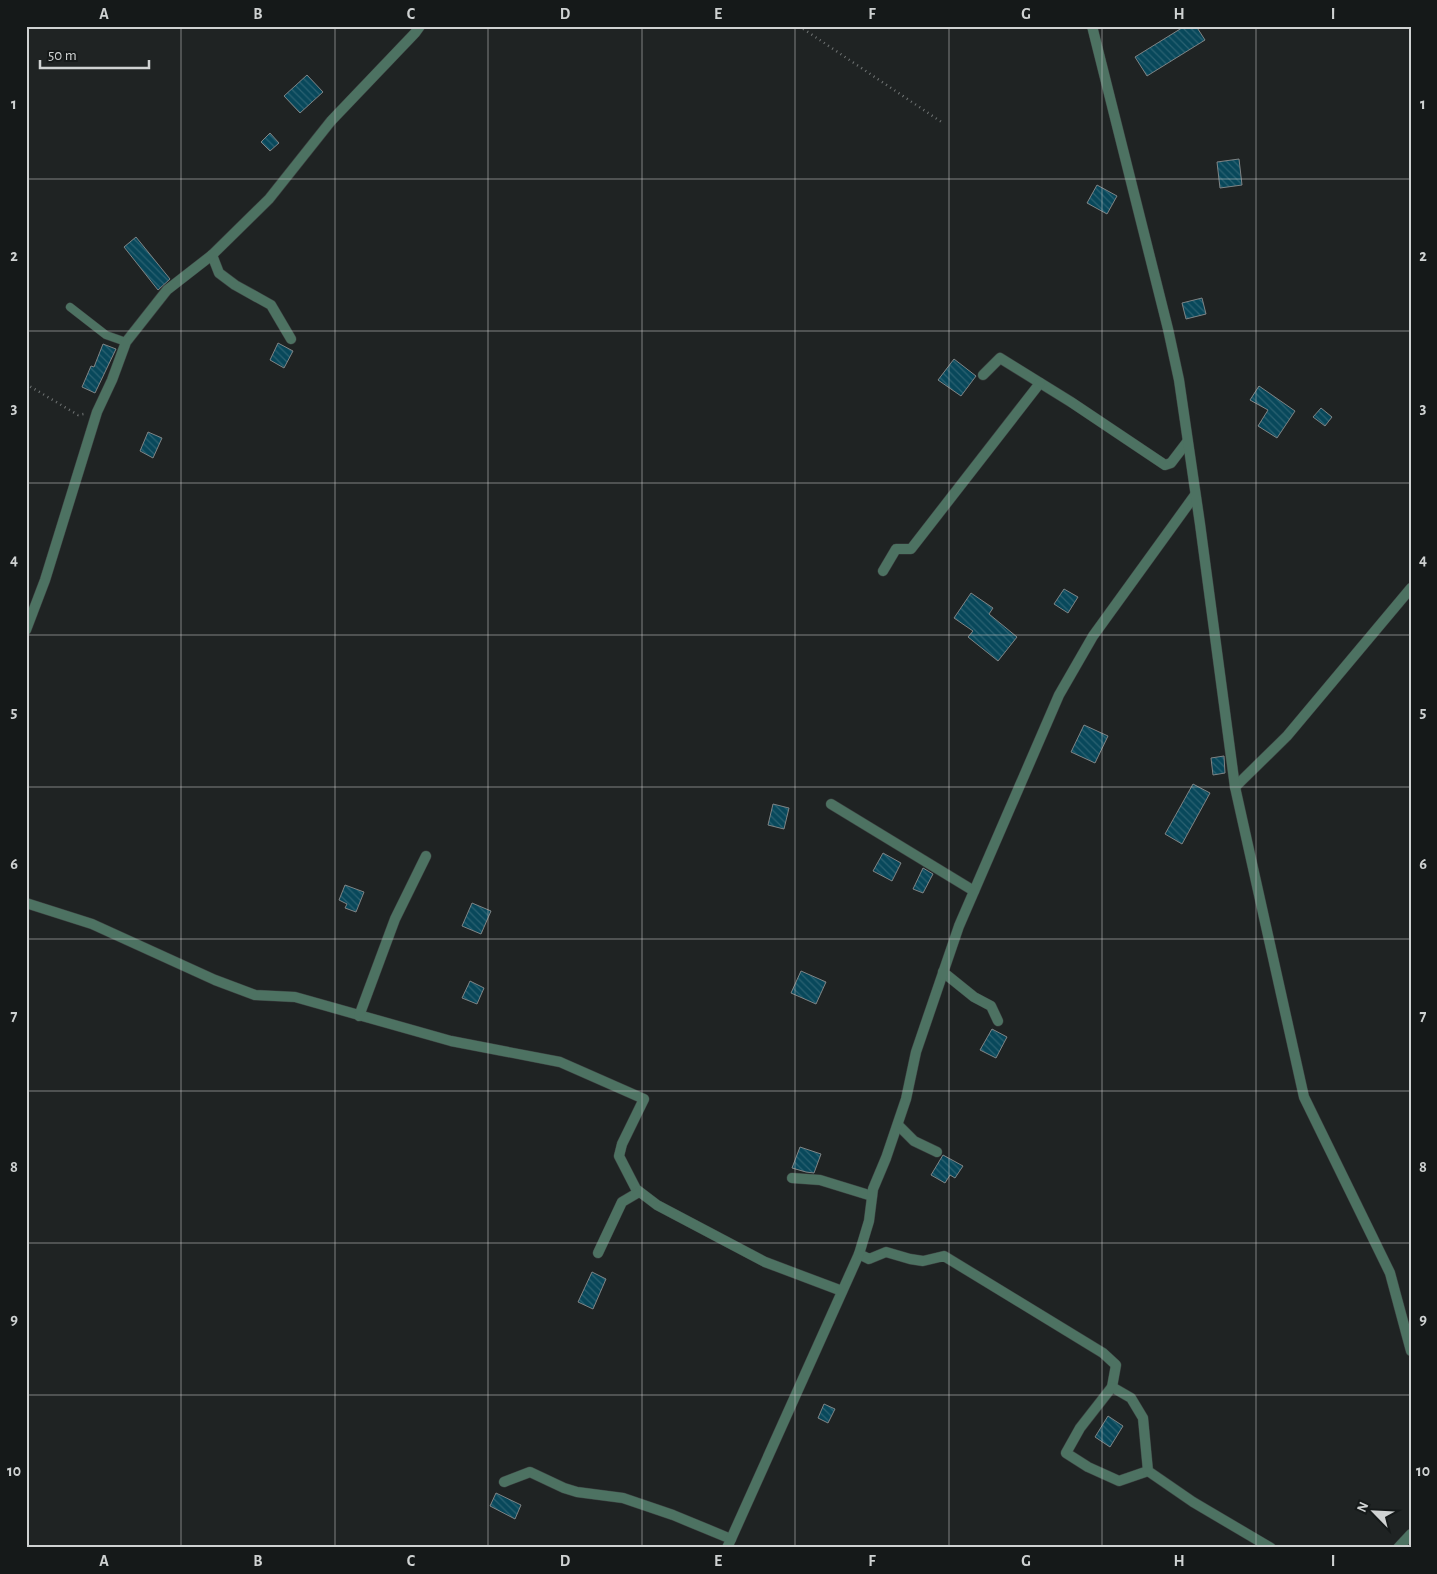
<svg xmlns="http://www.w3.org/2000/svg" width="1437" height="1574" font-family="'Alegreya Sans',sans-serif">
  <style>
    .building { fill: url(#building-back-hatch); stroke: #7f8485 }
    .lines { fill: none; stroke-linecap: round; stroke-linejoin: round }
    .service-casing { stroke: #3b3f3f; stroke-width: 9 }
    .minor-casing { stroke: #3b3f3f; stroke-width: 11 }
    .tertiary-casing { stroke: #3b3f3f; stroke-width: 11 }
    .path { stroke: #717575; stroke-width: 2.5; stroke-dasharray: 1 4; stroke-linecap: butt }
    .service { stroke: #4d7262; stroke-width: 8 }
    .minor { stroke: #4d7262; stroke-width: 10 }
    .tertiary { stroke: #4d7262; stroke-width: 10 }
    .grid { fill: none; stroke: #cfd2d2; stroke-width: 1; stroke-opacity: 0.55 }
    .neatline { fill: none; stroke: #cfd2d2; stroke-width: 2 }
    .grid-label { font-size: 16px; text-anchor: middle; font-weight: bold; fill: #cfd2d2 }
  </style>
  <defs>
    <pattern id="building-back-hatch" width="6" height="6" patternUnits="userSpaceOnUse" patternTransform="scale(1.25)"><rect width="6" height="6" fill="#08485b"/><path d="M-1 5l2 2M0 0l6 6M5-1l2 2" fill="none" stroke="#2b6272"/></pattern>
  </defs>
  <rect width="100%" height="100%" fill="#1f2323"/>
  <g class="building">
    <polygon points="1185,26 1196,26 1205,40 1147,76 1135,57"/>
    <polygon points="307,75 323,92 300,113 284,96"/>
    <polygon points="270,133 279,143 270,151 261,142"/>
    <polygon points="1239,159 1242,185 1220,188 1217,162"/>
    <polygon points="1097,185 1117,196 1107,214 1087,203"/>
    <polygon points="136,237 170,279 158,290 124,247"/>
    <polygon points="1202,298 1206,314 1186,319 1182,303"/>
    <polygon points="278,343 293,351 284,368 270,360"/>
    <polygon points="103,344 116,349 95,393 82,387 91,366 94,367"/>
    <polygon points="954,359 976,376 961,396 938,380"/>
    <polygon points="1259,386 1295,411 1277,438 1258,426 1268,410 1250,400"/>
    <polygon points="1321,408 1332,417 1325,426 1313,417"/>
    <polygon points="148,432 162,438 153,458 140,451"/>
    <polygon points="1064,589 1078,597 1068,613 1054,604"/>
    <polygon points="971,593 993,608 989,614 1017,637 998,661 968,637 973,631 954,618"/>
    <polygon points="1084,725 1108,736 1095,763 1071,752"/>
    <polygon points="1224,756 1225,773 1213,775 1211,758"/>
    <polygon points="1193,784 1210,793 1182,844 1165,834"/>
    <polygon points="773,804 789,808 784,829 768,825"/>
    <polygon points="883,853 901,863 892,881 873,871"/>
    <polygon points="923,868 933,874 923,893 913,889"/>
    <polygon points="345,885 364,892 356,912 345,908 347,904 339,900"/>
    <polygon points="472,903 491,911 481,934 462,926"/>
    <polygon points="801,971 826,982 816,1004 791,993"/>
    <polygon points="470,981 484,988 477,1004 462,998"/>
    <polygon points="992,1029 1007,1037 996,1058 980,1050"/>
    <polygon points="800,1147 821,1154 814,1173 806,1172 792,1168"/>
    <polygon points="943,1155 963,1166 955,1178 950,1175 945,1183 931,1175"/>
    <polygon points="592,1272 606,1279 593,1309 578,1302"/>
    <polygon points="824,1404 835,1409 828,1423 818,1418"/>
    <polygon points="1108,1416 1123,1426 1110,1447 1095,1437"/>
    <polygon points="496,1493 521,1505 515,1519 490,1506"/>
  </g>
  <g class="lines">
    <defs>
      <polyline id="service" points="70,307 106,335 126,342"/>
      <g id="minor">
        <polyline points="212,255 219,273 235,285 271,305 291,339"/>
        <polyline points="983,375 1000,358 1071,402 1165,465 1171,463 1187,442"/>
        <polyline points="883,571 896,549 911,549 1040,383"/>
        <polyline points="26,630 45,580 97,412 112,380 126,342 167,290 212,255 269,199 331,121 415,33 420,26"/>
        <polyline points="1235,787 1287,736 1411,588"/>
        <polyline points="831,804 974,891"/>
        <polyline points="26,903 92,924 215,980 255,995 295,997 451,1041 560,1062 644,1099 622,1144 619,1156 636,1189 657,1205 765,1262 842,1291"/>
        <polyline points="943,972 974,997 991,1006 998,1021"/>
        <polyline points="359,1016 395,919 426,856"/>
        <polyline points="898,1125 914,1141 937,1152"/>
        <polyline points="792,1178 820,1180 872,1196"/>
        <polyline points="598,1253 622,1202 639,1192"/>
        <polyline points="859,1254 869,1259 886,1252 910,1259 923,1261 944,1256 1103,1353 1116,1365 1112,1387 1080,1428 1066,1453 1088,1467 1119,1481 1148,1471"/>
        <polyline points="1112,1387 1131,1398 1143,1418 1148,1471 1193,1502 1271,1548"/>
        <polyline points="504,1482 530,1472 564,1488 577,1492 623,1498 673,1515 731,1539"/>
        <polyline points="727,1548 859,1254 869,1221 873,1189 886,1158 906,1099 916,1052 959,926 1059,695 1093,636 1195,495"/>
        <polyline points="1398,1548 1411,1534"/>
      </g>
      <polyline id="tertiary" points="1092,26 1168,329 1179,380 1200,524 1235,787 1304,1097 1390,1273 1411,1351"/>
    </defs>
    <use href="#service" class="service-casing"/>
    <use href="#minor" class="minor-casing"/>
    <use href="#tertiary" class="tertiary-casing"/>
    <g class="path">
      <polyline points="799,26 943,123"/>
      <polyline points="26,384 78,415 84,414"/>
    </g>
    <use href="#service" class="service"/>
    <use href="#minor" class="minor"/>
    <use href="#tertiary" class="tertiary"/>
  </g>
  <path class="grid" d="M 181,26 L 181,1548M 335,26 L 335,1548M 488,26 L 488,1548M 642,26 L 642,1548M 795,26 L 795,1548M 949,26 L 949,1548M 1102,26 L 1102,1548M 1256,26 L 1256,1548M 26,179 L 1411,179M 26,331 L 1411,331M 26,483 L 1411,483M 26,635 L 1411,635M 26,787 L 1411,787M 26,939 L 1411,939M 26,1091 L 1411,1091M 26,1243 L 1411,1243M 26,1395 L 1411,1395"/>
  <rect width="1437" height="1574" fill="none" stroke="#151919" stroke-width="55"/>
  <g transform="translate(1374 1512) rotate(294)" stroke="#151919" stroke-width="4" paint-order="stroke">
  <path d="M0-4L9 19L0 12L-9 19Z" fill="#cfd2d2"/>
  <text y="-8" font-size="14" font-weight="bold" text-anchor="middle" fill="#cfd2d2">N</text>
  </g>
  <path d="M40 60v8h109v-8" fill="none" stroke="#cfd2d2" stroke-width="2.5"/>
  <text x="48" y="60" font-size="15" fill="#cfd2d2" stroke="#151919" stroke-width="4" paint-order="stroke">50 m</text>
  <rect x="28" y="28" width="1382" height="1518" class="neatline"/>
  <g class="grid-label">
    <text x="104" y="19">A</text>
    <text x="258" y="19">B</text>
    <text x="411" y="19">C</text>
    <text x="565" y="19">D</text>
    <text x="718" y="19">E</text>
    <text x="872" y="19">F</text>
    <text x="1026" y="19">G</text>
    <text x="1179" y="19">H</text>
    <text x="1333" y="19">I</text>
    <text x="14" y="109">1</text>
    <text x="1423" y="109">1</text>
    <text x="14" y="261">2</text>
    <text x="1423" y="261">2</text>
    <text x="14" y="413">3</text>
    <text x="1423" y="413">3</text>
    <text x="14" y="565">4</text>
    <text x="1423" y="565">4</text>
    <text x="14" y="717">5</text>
    <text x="1423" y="717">5</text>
    <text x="14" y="869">6</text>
    <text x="1423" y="869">6</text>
    <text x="14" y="1021">7</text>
    <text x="1423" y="1021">7</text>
    <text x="14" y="1172">8</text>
    <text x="1423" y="1172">8</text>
    <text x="14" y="1324">9</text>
    <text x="1423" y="1324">9</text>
    <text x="14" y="1476">10</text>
    <text x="1423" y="1476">10</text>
    <text x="104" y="1566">A</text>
    <text x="258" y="1566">B</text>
    <text x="411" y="1566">C</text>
    <text x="565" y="1566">D</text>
    <text x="718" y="1566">E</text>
    <text x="872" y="1566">F</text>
    <text x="1026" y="1566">G</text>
    <text x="1179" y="1566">H</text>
    <text x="1333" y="1566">I</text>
  </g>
</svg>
